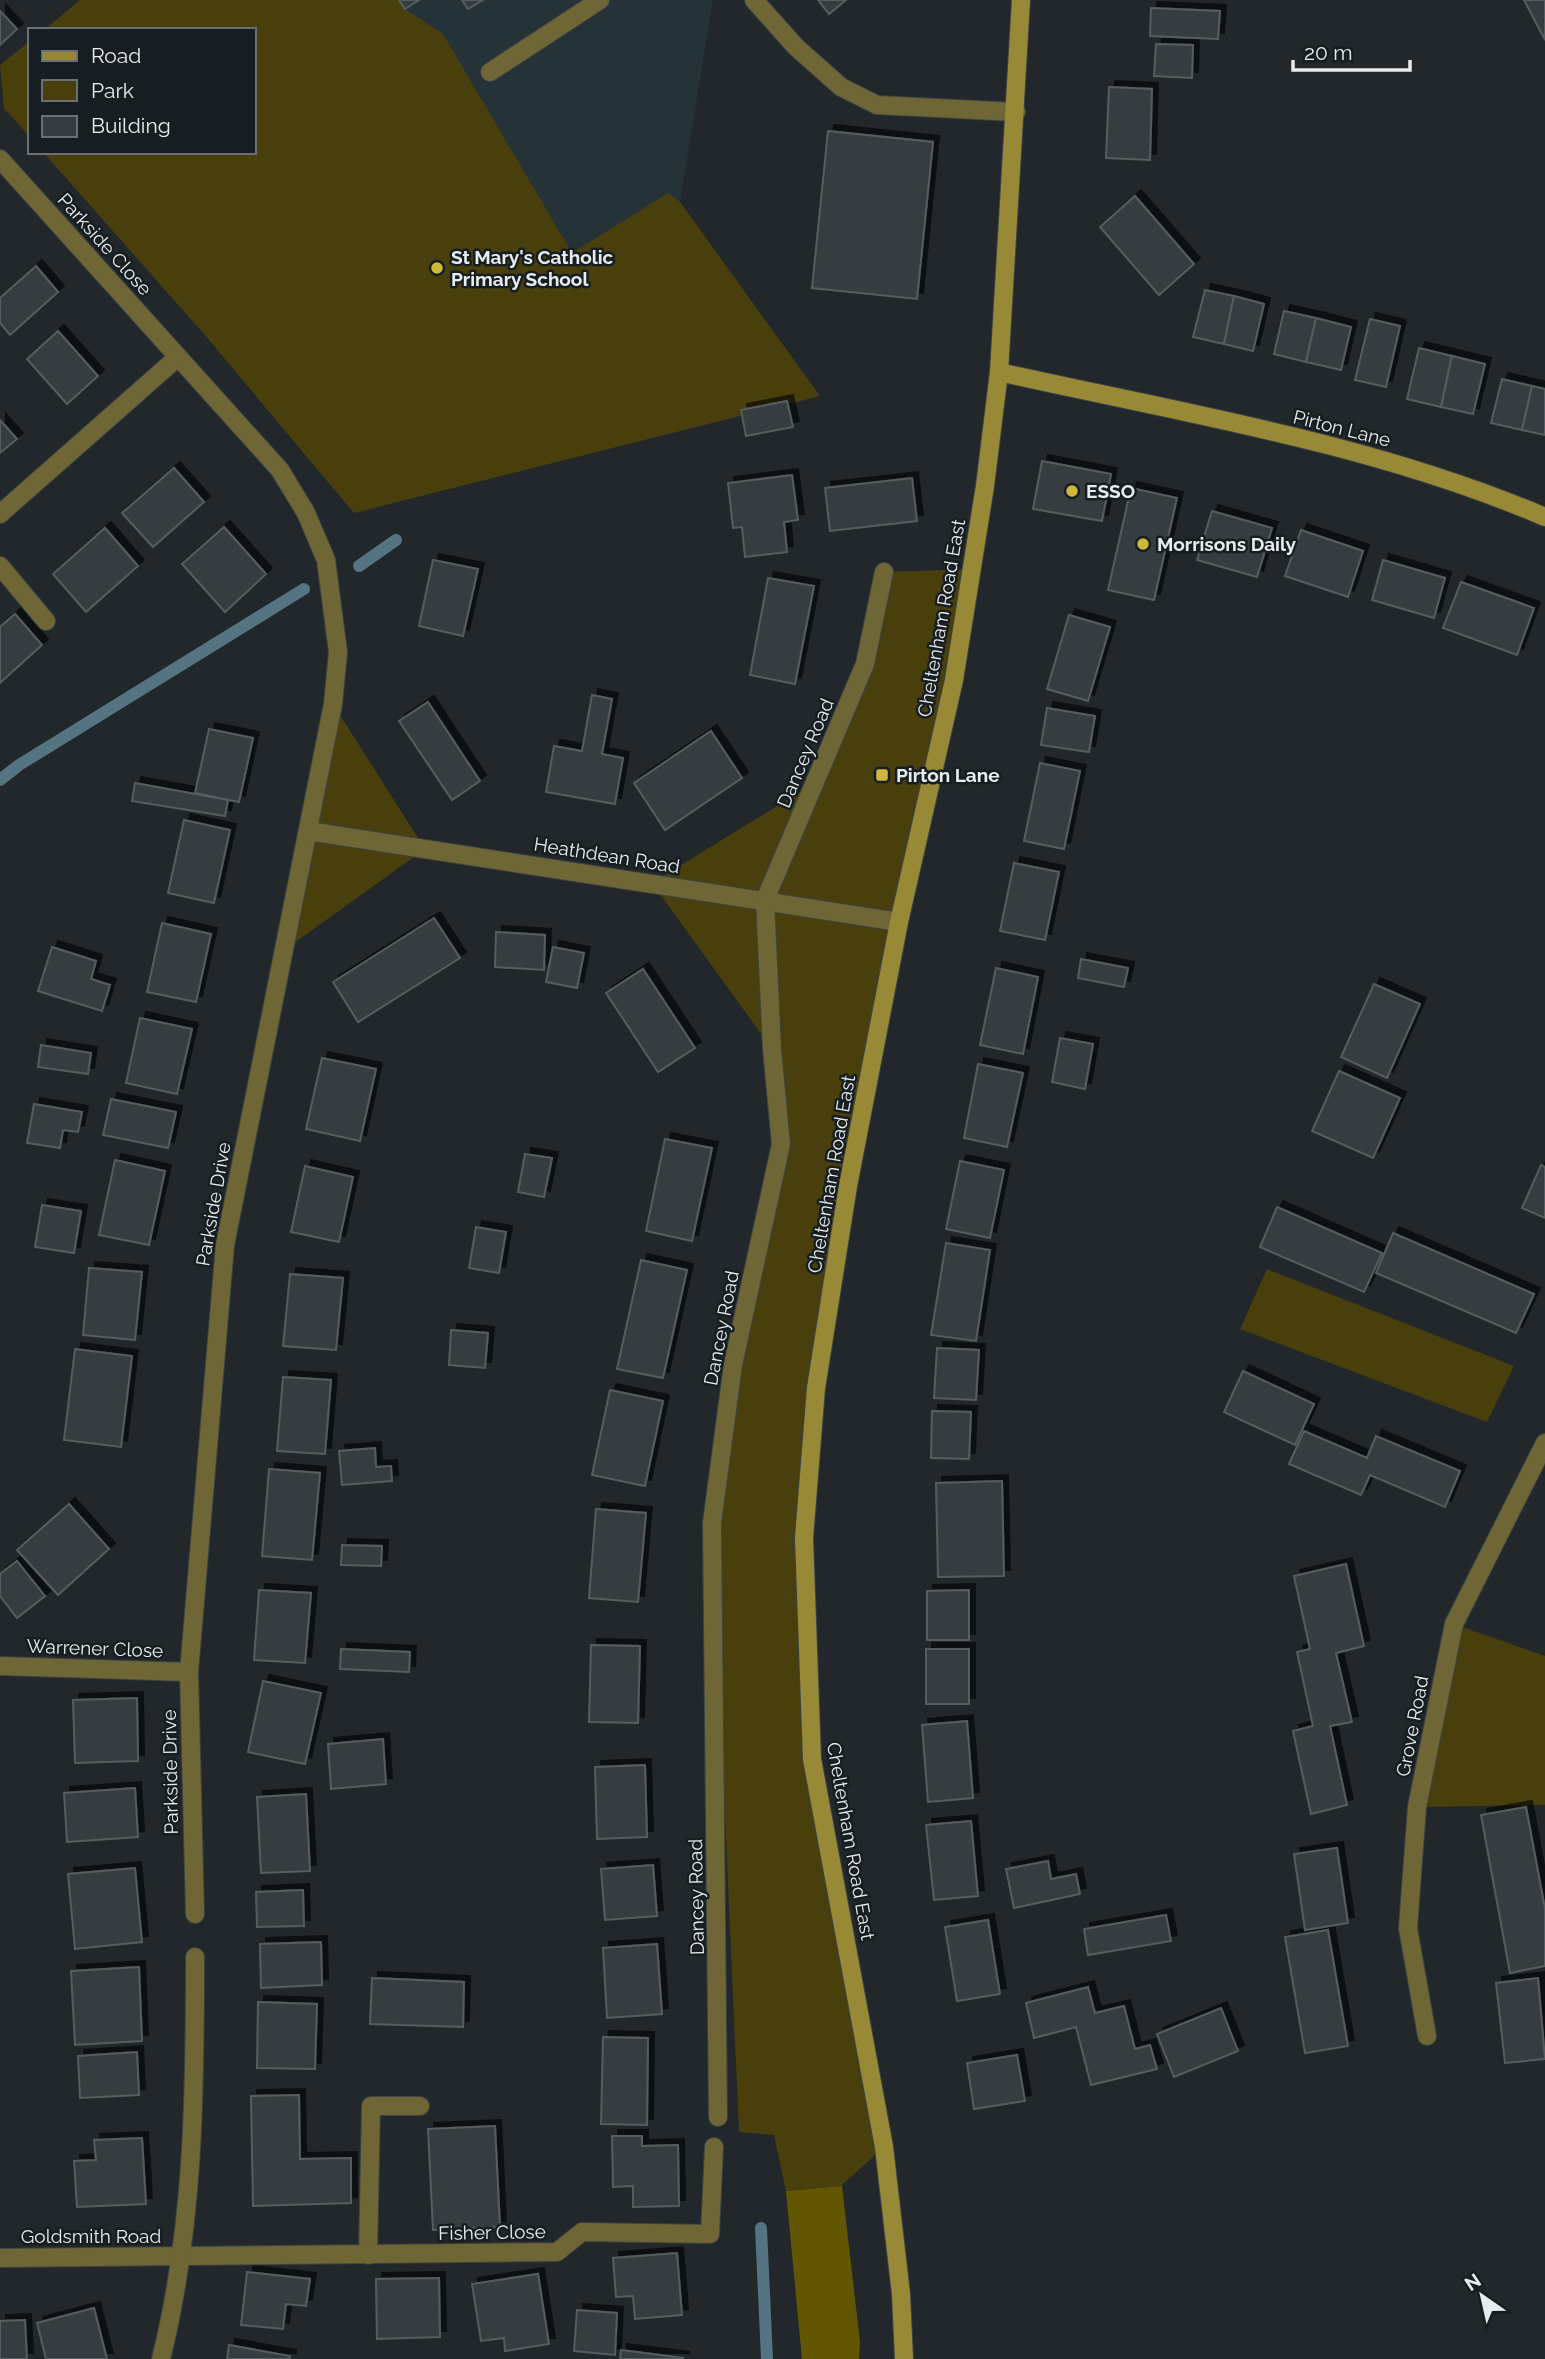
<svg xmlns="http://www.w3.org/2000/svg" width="1545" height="2359" font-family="Raleway,sans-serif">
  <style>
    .built { fill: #253238 }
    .green { fill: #483f0d }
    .forest { fill: #635603 }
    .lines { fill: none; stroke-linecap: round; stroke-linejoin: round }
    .stream { stroke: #537480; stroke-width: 12 }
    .building { fill: #363d40; stroke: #555d60; stroke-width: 2; filter: url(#shadow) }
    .lane-casing { stroke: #3d4345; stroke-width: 20 }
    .street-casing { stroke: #3d4345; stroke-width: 20 }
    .secondary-casing { stroke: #3d4345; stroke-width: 20 }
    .lane { stroke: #6f6635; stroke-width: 18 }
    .street { stroke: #6f6635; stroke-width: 18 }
    .secondary { stroke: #988937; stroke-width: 18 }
    .poi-dot { fill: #cfb837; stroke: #171e21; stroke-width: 2.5 }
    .labels { text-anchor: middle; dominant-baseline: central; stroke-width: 5; stroke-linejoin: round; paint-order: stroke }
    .street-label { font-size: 19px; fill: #e7ecee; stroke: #171e21 }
    .poi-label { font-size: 19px; font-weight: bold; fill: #e7ecee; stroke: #171e21; text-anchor: start }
  </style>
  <defs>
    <filter id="shadow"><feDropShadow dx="6" dy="-6" stdDeviation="0" flood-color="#0009"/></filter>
  </defs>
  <rect width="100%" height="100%" fill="#21272a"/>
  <polygon class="built" points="80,0 713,0 680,202 820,396 354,513 204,334 43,152 254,152 254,30 44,30"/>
  <g class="green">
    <polygon points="80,0 399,0 405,9 443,34 572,253 668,193 680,202 820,396 354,513 204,334 43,152 254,152 254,30 44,30"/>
    <polygon points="30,41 30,137 4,108 0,65"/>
    <polygon points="973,569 848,1186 804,1538 812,1759 884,2147 841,2186 786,2191 774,2135 739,2132 712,1523 781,1144 772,1049 652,883 816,782 865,664 884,572"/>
    <polygon points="333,704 425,849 283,951"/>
    <polygon points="1267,1269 1514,1366 1487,1422 1240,1329"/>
    <polygon points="1454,1624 1545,1656 1545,1805 1417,1807"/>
  </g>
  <polygon class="forest" points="842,2186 860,2342 859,2359 802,2359 786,2191"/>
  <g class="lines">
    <g class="stream">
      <polyline points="359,566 396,540"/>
      <polyline points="0,780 19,765 304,589"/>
      <polyline points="761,2228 767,2359"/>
    </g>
  </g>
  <g class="building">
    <polygon points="399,0 419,0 405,9"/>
    <polygon points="462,0 483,0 468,9"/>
    <polygon points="818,0 846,0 829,14"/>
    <polygon points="1524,0 1545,0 1545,40"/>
    <polygon points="1151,8 1220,11 1218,39 1150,36"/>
    <polygon points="0,11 17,29 0,45"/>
    <polygon points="1156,44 1193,45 1192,78 1154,76"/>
    <polygon points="1109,87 1152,89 1150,160 1106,158"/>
    <polygon points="828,131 933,142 917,299 812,288"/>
    <polygon points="1135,196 1194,264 1159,295 1100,227"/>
    <polygon points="36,266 58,292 10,335 0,323 0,298"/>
    <polygon points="1205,290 1234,296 1224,344 1193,337"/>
    <polygon points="1234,296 1264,304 1253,351 1224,344"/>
    <polygon points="1284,311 1316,318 1306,362 1274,354"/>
    <polygon points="1316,318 1351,327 1341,370 1306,362"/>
    <polygon points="1370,319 1400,326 1386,387 1355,380"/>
    <polygon points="58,331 98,376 67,404 27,359"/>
    <polygon points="1419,348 1452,356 1441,407 1407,399"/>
    <polygon points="1452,356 1485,364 1473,414 1441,407"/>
    <polygon points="1502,379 1532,386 1522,430 1491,423"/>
    <polygon points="1532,386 1545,389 1545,435 1522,430"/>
    <polygon points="787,401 793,427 746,436 741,410"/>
    <polygon points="0,420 17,439 0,453"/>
    <polygon points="1042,461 1111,474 1102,521 1033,509"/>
    <polygon points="174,468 204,502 153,547 122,513"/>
    <polygon points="792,475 798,520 784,522 787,552 745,557 742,527 733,528 728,483"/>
    <polygon points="912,478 917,521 830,531 825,488"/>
    <polygon points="1131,488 1177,498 1154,600 1108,590"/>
    <polygon points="1212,511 1272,528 1257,577 1197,560"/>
    <polygon points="224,527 266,574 225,612 182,564"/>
    <polygon points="105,528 138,566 86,612 53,574"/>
    <polygon points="1301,530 1363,551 1348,597 1285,576"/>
    <polygon points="433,560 478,569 463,636 419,626"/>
    <polygon points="1383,560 1445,578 1434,618 1372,600"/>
    <polygon points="768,578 814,586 795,684 750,675"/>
    <polygon points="1461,582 1534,608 1517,655 1443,628"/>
    <polygon points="15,614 42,645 0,683 0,627"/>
    <polygon points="1069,615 1110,627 1088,701 1047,689"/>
    <polygon points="592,695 612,699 602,754 623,758 615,804 546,792 554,746 582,751"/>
    <polygon points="428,702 480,781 452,800 399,721"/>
    <polygon points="1047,708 1095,716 1089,752 1041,745"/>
    <polygon points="209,729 253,738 239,802 195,793"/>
    <polygon points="711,731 742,778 665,830 634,783"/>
    <polygon points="1040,763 1080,771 1064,849 1024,841"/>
    <polygon points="135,783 228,800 225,816 132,801"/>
    <polygon points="184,820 230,830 214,903 168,893"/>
    <polygon points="1014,863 1059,872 1045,940 1000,931"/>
    <polygon points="434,918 460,958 358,1022 333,982"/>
    <polygon points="162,923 211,934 196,1002 147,992"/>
    <polygon points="496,932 545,935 544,970 495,967"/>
    <polygon points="52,947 96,961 91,979 110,985 102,1011 38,991"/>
    <polygon points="553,947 584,953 577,988 546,982"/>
    <polygon points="1081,959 1128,968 1124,987 1078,978"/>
    <polygon points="996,968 1038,977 1023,1054 980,1045"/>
    <polygon points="643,969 695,1048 658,1072 606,993"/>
    <polygon points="1374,984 1420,1004 1387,1078 1341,1057"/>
    <polygon points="140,1018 192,1029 177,1094 126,1083"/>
    <polygon points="1060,1038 1093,1044 1085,1089 1052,1082"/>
    <polygon points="41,1045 91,1053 88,1074 38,1067"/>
    <polygon points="322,1058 376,1069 360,1141 306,1129"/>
    <polygon points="978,1064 1023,1073 1007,1147 964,1138"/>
    <polygon points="1339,1071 1400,1098 1373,1158 1312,1131"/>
    <polygon points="111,1099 176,1112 168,1148 103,1135"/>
    <polygon points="34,1104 82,1112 78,1132 63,1130 60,1148 27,1143"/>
    <polygon points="665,1139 712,1148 692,1241 646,1231"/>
    <polygon points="525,1154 552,1158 544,1197 518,1192"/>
    <polygon points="115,1160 165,1171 149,1245 99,1235"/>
    <polygon points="960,1161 1004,1170 990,1238 946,1229"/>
    <polygon points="1541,1165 1545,1167 1545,1218 1522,1208"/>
    <polygon points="305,1166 353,1177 339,1242 291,1232"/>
    <polygon points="42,1205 81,1211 74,1253 35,1247"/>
    <polygon points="1277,1207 1382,1253 1364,1292 1260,1247"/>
    <polygon points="476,1227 506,1232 499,1273 469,1268"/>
    <polygon points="1393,1233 1534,1294 1516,1333 1376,1273"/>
    <polygon points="946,1243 990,1250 976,1341 931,1335"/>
    <polygon points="641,1260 687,1270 663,1378 617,1369"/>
    <polygon points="89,1268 142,1272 135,1340 83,1335"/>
    <polygon points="290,1274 343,1278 336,1350 283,1346"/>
    <polygon points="451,1330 488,1333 485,1368 449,1365"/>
    <polygon points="937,1348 979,1350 976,1400 934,1398"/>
    <polygon points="75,1349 132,1356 121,1447 64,1440"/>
    <polygon points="1243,1371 1314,1404 1295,1445 1224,1412"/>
    <polygon points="283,1377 331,1380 325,1454 277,1451"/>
    <polygon points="610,1390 663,1401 645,1486 592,1475"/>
    <polygon points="932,1411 971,1412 969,1459 931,1458"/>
    <polygon points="1304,1431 1367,1458 1376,1436 1460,1471 1445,1507 1370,1475 1361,1495 1289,1464"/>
    <polygon points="375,1448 376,1467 391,1466 392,1481 342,1485 339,1451"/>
    <polygon points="269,1469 320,1473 312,1560 262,1556"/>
    <polygon points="1002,1481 1004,1576 938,1577 936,1483"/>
    <polygon points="69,1504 109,1549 58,1595 17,1550"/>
    <polygon points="596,1509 646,1513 638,1602 589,1598"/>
    <polygon points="342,1545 382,1546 381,1566 341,1565"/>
    <polygon points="17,1561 45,1596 17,1618 0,1596 0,1574"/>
    <polygon points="1346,1564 1364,1646 1336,1653 1352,1722 1330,1726 1347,1805 1311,1814 1293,1731 1313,1726 1297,1652 1310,1649 1294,1576"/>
    <polygon points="259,1590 311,1593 305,1663 254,1660"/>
    <polygon points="969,1590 969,1640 927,1640 927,1591"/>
    <polygon points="591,1645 640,1646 638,1723 589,1722"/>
    <polygon points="341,1649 410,1652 409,1672 340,1669"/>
    <rect x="926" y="1649" width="43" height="55"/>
    <polygon points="263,1681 321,1693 305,1764 248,1752"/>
    <polygon points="137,1698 138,1761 75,1763 73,1700"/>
    <polygon points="967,1721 973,1798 928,1802 922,1725"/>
    <polygon points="383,1739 386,1784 331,1789 328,1744"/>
    <polygon points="645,1765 647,1837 597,1839 595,1767"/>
    <polygon points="135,1788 138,1837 67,1842 64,1793"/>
    <polygon points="306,1794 310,1871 261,1873 257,1797"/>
    <polygon points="1526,1807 1545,1909 1545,1966 1510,1973 1481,1815"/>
    <polygon points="971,1821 978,1896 934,1900 926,1825"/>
    <polygon points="1337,1848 1348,1923 1305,1930 1294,1854"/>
    <polygon points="1048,1861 1051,1879 1076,1874 1080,1894 1014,1908 1006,1869"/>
    <polygon points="653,1865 657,1916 605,1920 601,1869"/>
    <polygon points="135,1868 142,1942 75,1949 68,1874"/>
    <polygon points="303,1890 304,1926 257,1927 256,1892"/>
    <polygon points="1166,1915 1171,1941 1088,1955 1084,1929"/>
    <polygon points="988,1920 1000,1994 957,2001 945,1927"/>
    <polygon points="1328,1930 1348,2046 1305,2053 1285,1937"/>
    <polygon points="321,1942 322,1985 261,1988 260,1944"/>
    <polygon points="657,1944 662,2014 607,2018 603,1948"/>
    <polygon points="139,1967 142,2041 75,2045 71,1971"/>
    <polygon points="372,1978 464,1982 463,2027 370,2024"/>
    <polygon points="1538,1978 1545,2059 1505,2063 1496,1983"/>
    <polygon points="1088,1987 1095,2013 1124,2006 1135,2049 1150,2045 1157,2069 1091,2085 1076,2027 1034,2038 1026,2003"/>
    <polygon points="258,2002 317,2004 315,2069 257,2068"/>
    <polygon points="1221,2008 1238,2051 1174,2077 1157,2034"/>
    <polygon points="603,2037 648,2038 647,2125 601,2124"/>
    <polygon points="137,2052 139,2095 80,2098 78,2056"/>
    <polygon points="1017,2055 1025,2101 974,2109 967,2063"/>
    <polygon points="299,2095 300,2159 351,2158 351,2203 253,2206 251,2096"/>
    <polygon points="495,2126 500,2227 433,2230 428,2129"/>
    <polygon points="612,2136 642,2136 642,2146 678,2145 679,2206 633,2207 633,2186 613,2187"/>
    <polygon points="142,2138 146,2204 77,2207 74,2161 96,2160 94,2140"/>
    <polygon points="677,2253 682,2315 635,2319 633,2296 616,2297 613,2258"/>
    <polygon points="247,2272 310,2279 306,2306 286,2304 283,2329 241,2325"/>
    <polygon points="538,2274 549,2344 505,2351 504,2338 481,2341 472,2284"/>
    <polygon points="439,2278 440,2337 377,2339 376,2279"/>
    <polygon points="94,2308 107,2359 46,2359 37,2323"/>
    <polygon points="577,2310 617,2313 615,2355 574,2351"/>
    <polygon points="25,2320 27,2359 0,2359 0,2321"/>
    <polygon points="229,2345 290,2356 290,2359 227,2359"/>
    <polygon points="621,2350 683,2358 683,2359 620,2359"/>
  </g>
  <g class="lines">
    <defs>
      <g id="lane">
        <polyline points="754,0 796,47 841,87 877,105 1016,112"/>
        <polyline points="490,72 600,0"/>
        <polyline points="368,2255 371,2106 420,2106"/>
      </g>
      <g id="street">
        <polyline points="0,159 280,470 306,513 326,560 338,652 333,704 225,1245 189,1672 195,1914"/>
        <polyline points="0,514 178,357"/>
        <polyline points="0,566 46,621"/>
        <polyline points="308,831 899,922"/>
        <polyline points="0,1666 189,1672"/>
        <polyline points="1427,2036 1408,1928 1417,1807 1454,1624 1545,1443"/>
        <polyline points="718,2117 712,1523 733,1365 781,1144 772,1049 765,900 865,664 884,572"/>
        <polyline points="0,2258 557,2252 582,2232 710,2234 714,2147"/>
        <path d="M 161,2359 C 194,2227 195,2093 195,1957"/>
      </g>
      <g id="secondary">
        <path d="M 999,372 C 1182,413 1372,443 1545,517"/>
        <polyline points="904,2359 901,2294 884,2147 812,1759 804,1538 816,1388 848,1186 899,922 954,680 985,486 999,372 1021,0"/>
      </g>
    </defs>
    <use href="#lane" class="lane-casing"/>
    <use href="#street" class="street-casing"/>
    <use href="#secondary" class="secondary-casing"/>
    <use href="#lane" class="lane"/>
    <use href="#street" class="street"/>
    <use href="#secondary" class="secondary"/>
  </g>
  <g class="poi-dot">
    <circle cx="437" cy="268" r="7"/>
    <circle cx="1072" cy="491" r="7"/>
    <circle cx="1143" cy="544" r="7"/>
    <rect x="875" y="768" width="14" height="14" rx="3.5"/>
  </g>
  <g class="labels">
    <g class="street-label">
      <text transform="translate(105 244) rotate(48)">Parkside Close</text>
      <text transform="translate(1342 428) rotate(14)">Pirton Lane</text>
      <text transform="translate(941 618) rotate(-80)">Cheltenham Road East</text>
      <text transform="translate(805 753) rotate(-67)">Dancey Road</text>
      <text transform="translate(607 855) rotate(9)">Heathdean Road</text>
      <text transform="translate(831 1174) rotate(-80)">Cheltenham Road East</text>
      <text transform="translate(213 1204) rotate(-80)">Parkside Drive</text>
      <text transform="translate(721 1328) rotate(-79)">Dancey Road</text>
      <text transform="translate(95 1648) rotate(2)">Warrener Close</text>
      <text transform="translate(1412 1726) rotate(-79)">Grove Road</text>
      <text transform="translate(170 1772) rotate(-91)">Parkside Drive</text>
      <text transform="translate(851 1841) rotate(80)">Cheltenham Road East</text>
      <text transform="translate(696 1897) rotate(-91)">Dancey Road</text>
      <text transform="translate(492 2232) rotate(-1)">Fisher Close</text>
      <text x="91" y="2236">Goldsmith Road</text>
    </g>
    <g class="poi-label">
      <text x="451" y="257">St Mary's Catholic<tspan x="451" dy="22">Primary School</tspan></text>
      <text x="1086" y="491">ESSO</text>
      <text x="1157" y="544">Morrisons Daily</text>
      <text x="896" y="775">Pirton Lane</text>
    </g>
  </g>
  <rect x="28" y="28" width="228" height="126" fill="#171e21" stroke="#6a7073" stroke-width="2"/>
  <rect x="42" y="51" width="35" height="10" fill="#988937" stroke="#6a7073" stroke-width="2"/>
  <text x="91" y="63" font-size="21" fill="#e7ecee">Road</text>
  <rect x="42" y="80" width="35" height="21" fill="#483f0d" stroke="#6a7073" stroke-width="2"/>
  <text x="91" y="98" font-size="21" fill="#e7ecee">Park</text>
  <rect x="42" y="116" width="35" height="21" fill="#363d40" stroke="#6a7073" stroke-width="2"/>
  <text x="91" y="133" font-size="21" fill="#e7ecee">Building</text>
  <g transform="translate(1482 2296) rotate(326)" stroke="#171e21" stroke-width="5" paint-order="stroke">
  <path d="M0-5L12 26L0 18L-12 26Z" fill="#e7ecee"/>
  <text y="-10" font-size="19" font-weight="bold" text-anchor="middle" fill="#e7ecee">N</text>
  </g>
  <path d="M1293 60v10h117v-10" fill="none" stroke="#e7ecee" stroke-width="3.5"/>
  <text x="1304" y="60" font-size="21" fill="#e7ecee" stroke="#171e21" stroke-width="5" paint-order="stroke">20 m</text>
</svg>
